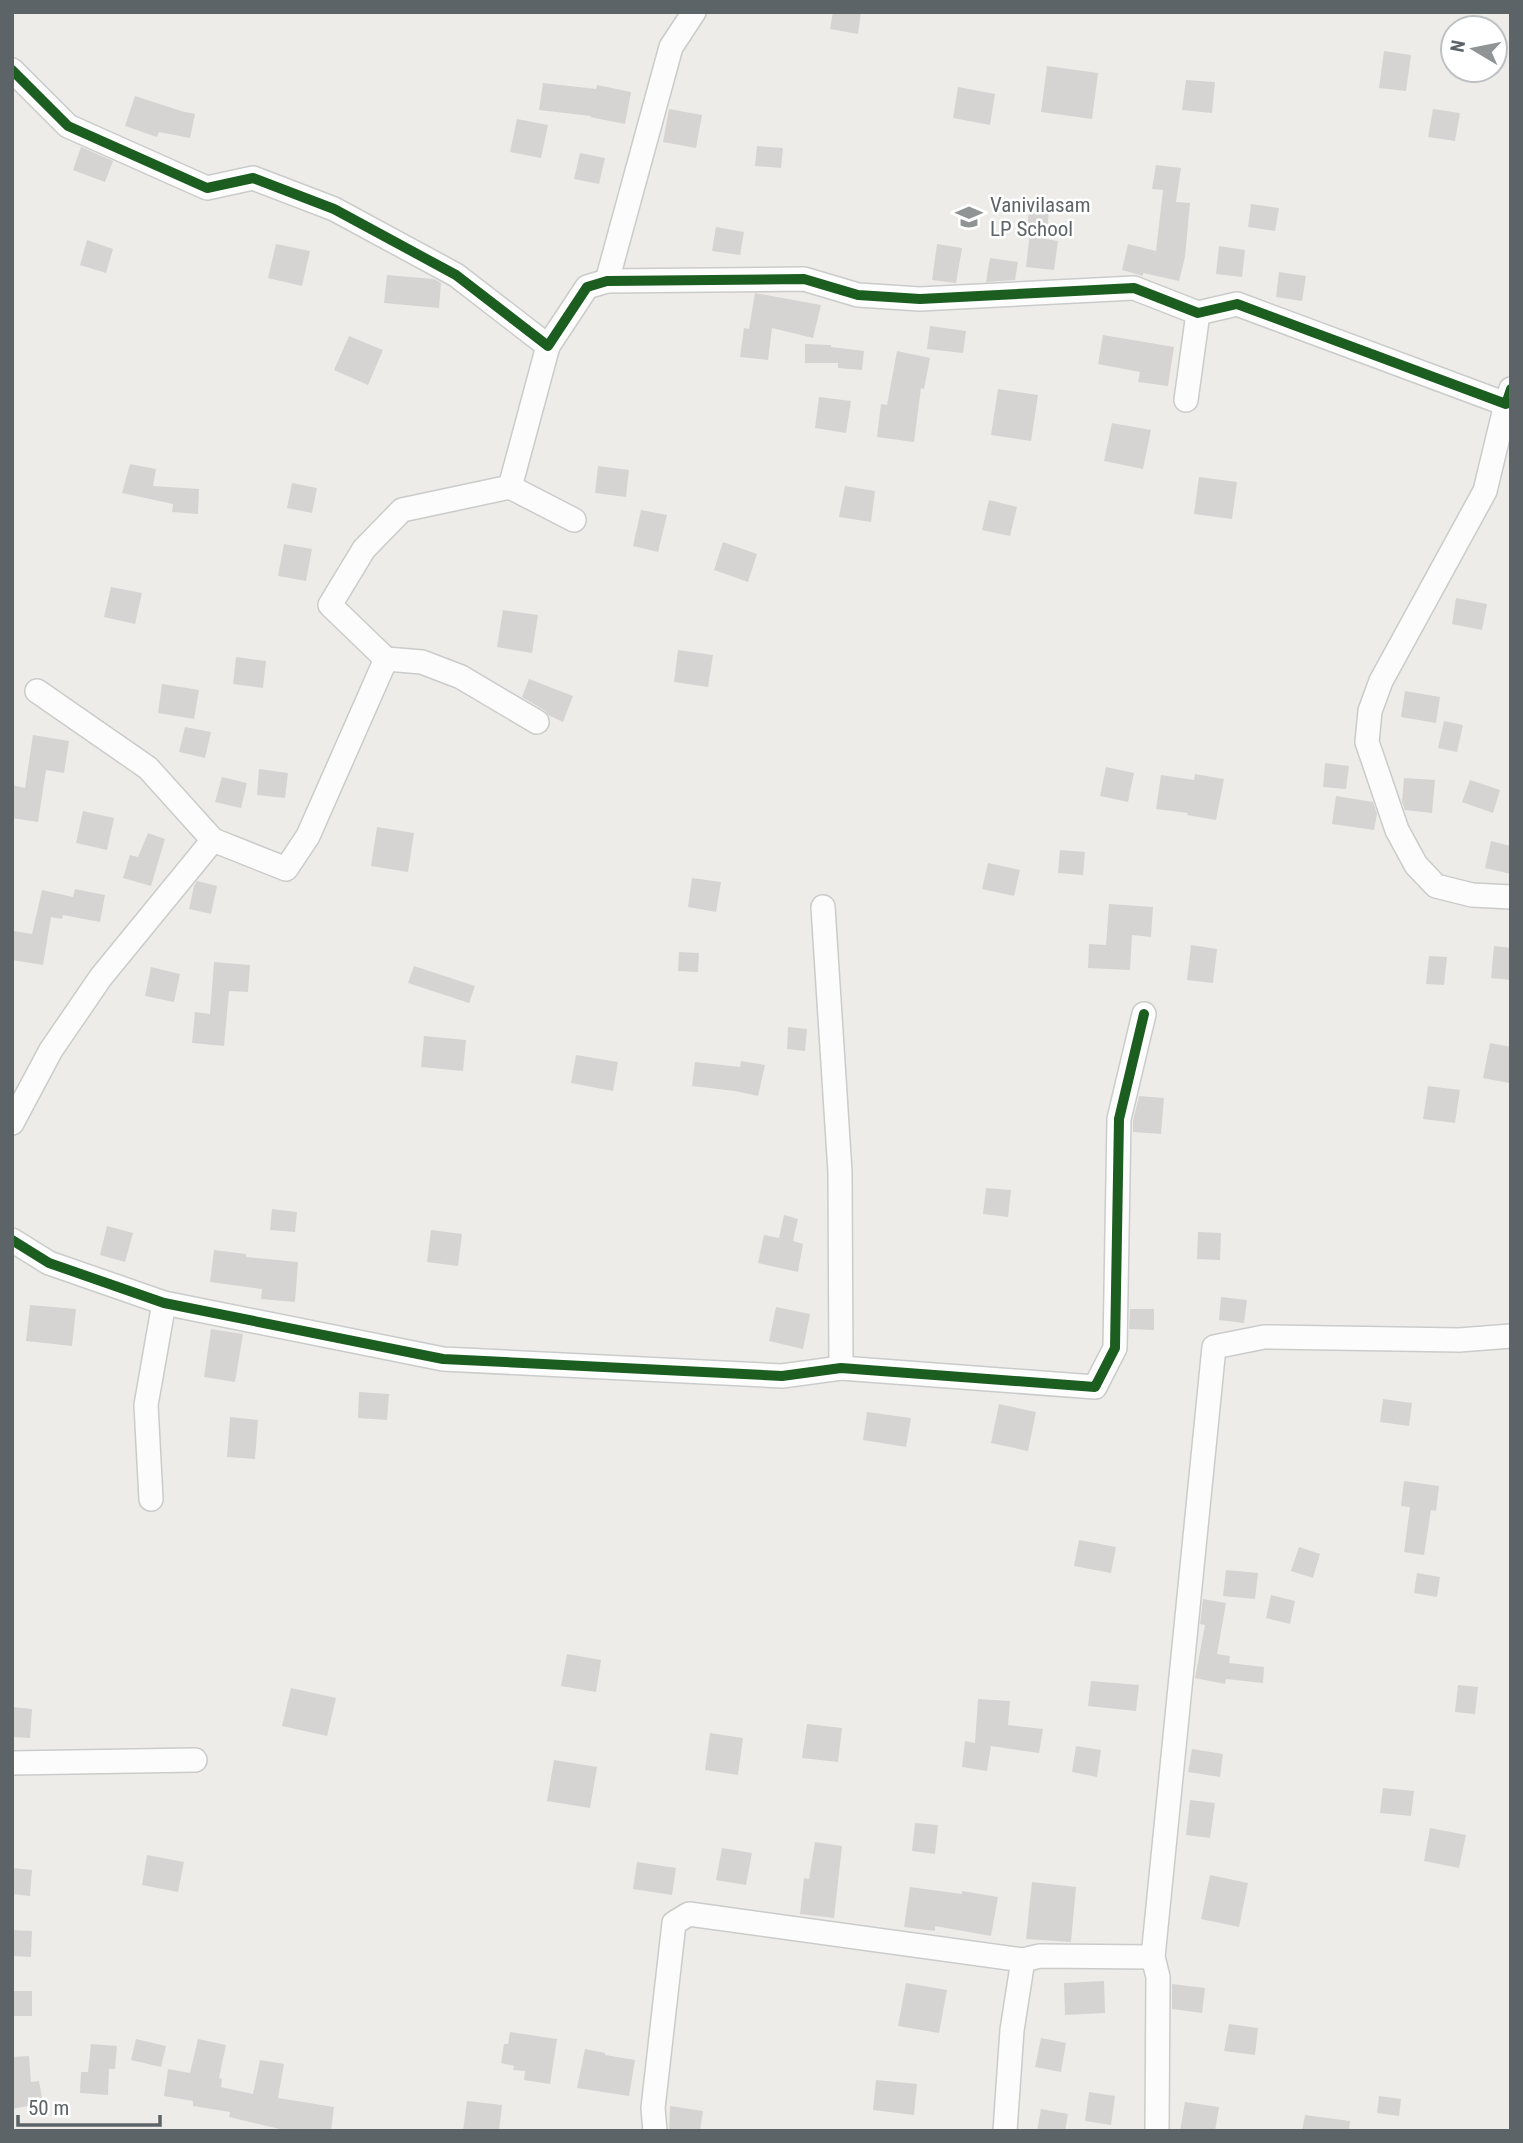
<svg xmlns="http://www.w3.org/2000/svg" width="1523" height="2143" font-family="'Roboto Condensed',sans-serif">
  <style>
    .building { fill: #d6d4d3 }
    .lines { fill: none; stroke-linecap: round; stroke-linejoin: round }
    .street-casing { stroke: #cacbcb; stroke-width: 26 }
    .street { stroke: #fcfcfc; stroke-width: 23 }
    .cycleway-casing { stroke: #fff; stroke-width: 15 }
    .cycleway { stroke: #1b5e20; stroke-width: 10 }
    .labels { text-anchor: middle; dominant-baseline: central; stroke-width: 5; stroke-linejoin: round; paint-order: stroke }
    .poi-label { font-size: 21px; fill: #5d6468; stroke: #fff; text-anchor: start }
  </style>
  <rect width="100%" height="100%" fill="#eeece9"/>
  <g class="building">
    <polygon points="833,12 861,12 858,34 830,29"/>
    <polygon points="1384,51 1411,55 1406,91 1379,88"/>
    <polygon points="1047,66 1098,73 1092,119 1041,112"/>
    <polygon points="1186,80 1215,82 1212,113 1182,110"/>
    <polygon points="543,83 596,89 597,85 631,92 625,124 590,117 591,116 539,110"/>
    <polygon points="958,87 995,94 990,125 953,118"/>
    <polygon points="135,96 181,111 195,114 190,138 159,132 157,137 125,126"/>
    <polygon points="669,109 702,115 696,148 663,142"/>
    <polygon points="1433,109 1460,113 1455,141 1428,137"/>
    <polygon points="517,119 548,125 541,158 510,152"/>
    <polygon points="757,146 783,148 781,168 755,166"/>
    <polygon points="81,147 113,161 105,182 73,170"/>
    <polygon points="580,153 605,158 599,184 574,179"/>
    <polygon points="1156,165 1181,168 1176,202 1190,203 1185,257 1179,281 1143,273 1143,276 1122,270 1128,244 1156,251 1163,190 1152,189"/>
    <polygon points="1251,204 1279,208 1275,231 1248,227"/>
    <polygon points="1029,209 1049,211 1046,239 1058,241 1054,270 1026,267 1030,231 1027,231"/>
    <polygon points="716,227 744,232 740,255 712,251"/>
    <polygon points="87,240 113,249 106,273 80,265"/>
    <polygon points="276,244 310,251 302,286 268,278"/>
    <polygon points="937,244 962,248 956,283 932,280"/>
    <polygon points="1219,246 1245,250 1242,277 1216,274"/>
    <polygon points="990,258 1018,262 1015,280 986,282"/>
    <polygon points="1279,272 1306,276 1302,301 1276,297"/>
    <polygon points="387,275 434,279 441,283 439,308 384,303"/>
    <polygon points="755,293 821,305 813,338 772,328 768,360 740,357 744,328 749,329"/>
    <polygon points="930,326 966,331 963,353 927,349"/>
    <polygon points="1103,335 1174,347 1168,386 1138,382 1140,372 1098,364"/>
    <polygon points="349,336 383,350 368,385 334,370"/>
    <polygon points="805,344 831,345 831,347 864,351 862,370 838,368 838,363 805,363"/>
    <polygon points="897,351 930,358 924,389 921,388 914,442 877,437 881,404 887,405"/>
    <polygon points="998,389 1038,395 1031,441 991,435"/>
    <polygon points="819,397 851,401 846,433 815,428"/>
    <polygon points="1112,423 1151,430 1143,469 1104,461"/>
    <polygon points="130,464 156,469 153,486 199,489 198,514 172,512 173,504 122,493"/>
    <polygon points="598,466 629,470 626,497 595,493"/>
    <polygon points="1199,477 1237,482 1232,519 1194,514"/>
    <polygon points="292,483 317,488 312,513 287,508"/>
    <polygon points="845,486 875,491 871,522 839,517"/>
    <polygon points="989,500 1017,507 1010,536 982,530"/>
    <polygon points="641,510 667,515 658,552 633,546"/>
    <polygon points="723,542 757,554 748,582 714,570"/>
    <polygon points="284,544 312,549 306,581 278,576"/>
    <polygon points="111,587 142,593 135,624 104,617"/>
    <polygon points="1456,598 1487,604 1482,630 1452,624"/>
    <polygon points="503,610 538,615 532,653 497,647"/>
    <polygon points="678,650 713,655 708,687 674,682"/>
    <polygon points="236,657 266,661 263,688 233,684"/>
    <polygon points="529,679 573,696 563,722 550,716 544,710 522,697"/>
    <polygon points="162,684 199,690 194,719 158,713"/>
    <polygon points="1405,691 1440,697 1436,723 1401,717"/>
    <polygon points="1444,721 1463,725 1457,752 1438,748"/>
    <polygon points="185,727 211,732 205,758 179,752"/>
    <polygon points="33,735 69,741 64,773 46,770 38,822 12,818 12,785 25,788"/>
    <polygon points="1325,763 1349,766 1346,789 1323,787"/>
    <polygon points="1106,767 1134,773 1128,802 1100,796"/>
    <polygon points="259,769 288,773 285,798 257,795"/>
    <polygon points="1195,774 1224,779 1216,820 1187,815 1188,813 1156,809 1161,775 1194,780"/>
    <polygon points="222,777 247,783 241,808 215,802"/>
    <polygon points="1404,778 1435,780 1432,813 1405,810 1402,802"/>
    <polygon points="1470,780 1500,790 1493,813 1462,802"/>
    <polygon points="1336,796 1373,802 1377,814 1374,830 1332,824"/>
    <polygon points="83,811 114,818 107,850 76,843"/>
    <polygon points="377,827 414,833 408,872 371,866"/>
    <polygon points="148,833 165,839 151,886 123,878 130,855 138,857"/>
    <polygon points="1491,841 1511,846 1511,874 1485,868"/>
    <polygon points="1060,850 1085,852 1083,875 1058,873"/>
    <polygon points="988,863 1020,870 1014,896 982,889"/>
    <polygon points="692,878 721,882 716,912 688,907"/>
    <polygon points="197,881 217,886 211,914 189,909 194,886"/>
    <polygon points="75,889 105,895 100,922 63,915 62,919 51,917 43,965 12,960 14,931 32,934 42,890 73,897"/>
    <polygon points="1109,904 1153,907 1151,937 1132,935 1130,970 1088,968 1089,944 1106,945"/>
    <polygon points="1191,945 1217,949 1213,983 1187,980"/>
    <polygon points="1494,946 1511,948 1511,980 1491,978"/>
    <polygon points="679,952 699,953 698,972 678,971"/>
    <polygon points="1429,956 1447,957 1444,985 1426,984"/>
    <polygon points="214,962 250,965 248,992 229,991 224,1046 192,1043 195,1012 210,1014"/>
    <polygon points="414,966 475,986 469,1003 408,983"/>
    <polygon points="151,967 180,974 174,1002 145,996"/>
    <polygon points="788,1027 807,1029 805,1051 787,1049"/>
    <polygon points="424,1036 466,1040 463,1071 421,1067"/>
    <polygon points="1490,1043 1511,1047 1509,1083 1483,1078"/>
    <polygon points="576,1055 618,1062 613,1091 571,1083"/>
    <polygon points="741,1061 765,1065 758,1096 735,1091 692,1086 695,1062 740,1067"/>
    <polygon points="1428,1086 1460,1090 1455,1123 1423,1119"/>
    <polygon points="1139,1096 1164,1098 1161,1134 1133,1132 1133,1121"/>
    <polygon points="986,1188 1011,1190 1008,1217 983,1214"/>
    <polygon points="272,1209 297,1212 295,1232 270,1230"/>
    <polygon points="784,1215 798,1219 793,1241 803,1244 798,1272 758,1263 764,1235 779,1238"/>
    <polygon points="107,1226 133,1233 125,1262 100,1255"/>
    <polygon points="431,1230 462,1234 458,1266 427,1262"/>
    <polygon points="1198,1232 1221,1233 1220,1260 1197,1259"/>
    <polygon points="214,1250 246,1254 246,1257 298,1262 295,1302 261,1299 262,1289 210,1282"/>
    <polygon points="1221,1297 1247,1300 1244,1323 1219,1320"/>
    <polygon points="30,1305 76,1309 72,1346 26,1341"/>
    <polygon points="776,1307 810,1314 803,1349 769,1341"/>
    <polygon points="1130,1309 1154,1309 1154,1330 1129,1329"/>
    <polygon points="211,1329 243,1334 235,1382 204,1377"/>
    <polygon points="359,1392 389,1394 387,1420 358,1418"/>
    <polygon points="1383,1399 1412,1403 1409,1426 1380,1422"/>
    <polygon points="999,1404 1036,1412 1028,1451 991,1443"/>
    <polygon points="867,1412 911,1418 906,1447 863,1440"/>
    <polygon points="230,1417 258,1420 255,1459 227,1457"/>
    <polygon points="1404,1481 1439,1486 1436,1511 1431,1510 1424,1555 1404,1552 1410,1507 1401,1506"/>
    <polygon points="1079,1540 1116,1547 1111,1573 1074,1566"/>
    <polygon points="1299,1547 1320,1554 1313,1578 1291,1571"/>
    <polygon points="1226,1570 1258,1573 1255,1599 1223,1596"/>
    <polygon points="1417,1573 1440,1577 1437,1597 1414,1593"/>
    <polygon points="1271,1595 1295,1601 1290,1624 1266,1618"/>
    <polygon points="1203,1599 1226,1603 1217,1654 1230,1656 1229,1663 1264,1667 1263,1683 1226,1679 1225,1684 1195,1678 1205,1625 1200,1624"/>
    <polygon points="567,1654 601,1660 596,1692 561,1686"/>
    <polygon points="1091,1681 1139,1685 1136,1711 1088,1706"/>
    <polygon points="1458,1685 1478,1687 1475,1714 1455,1712"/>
    <polygon points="291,1688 336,1698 327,1736 282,1726"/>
    <polygon points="978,1699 1010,1701 1008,1725 1043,1729 1039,1753 991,1746 987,1771 962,1767 965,1741 975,1743"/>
    <polygon points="12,1707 32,1709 30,1738 12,1737"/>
    <polygon points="807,1724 842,1728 838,1762 802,1758"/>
    <polygon points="710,1733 743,1738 738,1775 705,1770"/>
    <polygon points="1076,1746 1101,1750 1097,1777 1072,1772"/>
    <polygon points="1192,1749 1223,1754 1220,1777 1188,1772"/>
    <polygon points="554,1760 597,1767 590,1808 547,1801"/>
    <polygon points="1383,1788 1414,1791 1411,1816 1380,1813"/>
    <polygon points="1190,1800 1215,1803 1210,1838 1186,1835"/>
    <polygon points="915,1823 938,1825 935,1854 912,1851"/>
    <polygon points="1430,1828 1466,1835 1459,1868 1424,1861"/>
    <polygon points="815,1842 842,1846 834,1918 800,1914 804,1878 809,1879"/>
    <polygon points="722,1848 752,1853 746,1885 716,1880"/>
    <polygon points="147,1855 184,1862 178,1892 142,1885"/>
    <polygon points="637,1862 676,1868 672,1895 633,1889"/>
    <polygon points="12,1868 32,1870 30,1896 12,1894"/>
    <polygon points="1210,1875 1248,1883 1239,1927 1201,1919"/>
    <polygon points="1032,1882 1076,1887 1071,1942 1026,1939"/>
    <polygon points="910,1887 962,1894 962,1891 998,1897 991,1936 935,1926 935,1931 904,1927"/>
    <polygon points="12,1930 32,1931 31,1957 12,1956"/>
    <polygon points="1104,1981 1105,2013 1065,2015 1064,1983"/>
    <polygon points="906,1983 947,1990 939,2033 898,2026"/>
    <polygon points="1172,1984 1205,1988 1202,2013 1172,2009"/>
    <rect x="12" y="1991" width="20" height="25"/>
    <polygon points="1229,2024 1258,2028 1255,2055 1224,2051"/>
    <polygon points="510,2032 557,2039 550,2084 524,2080 525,2071 513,2070 514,2066 501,2063 504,2044 508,2044"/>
    <polygon points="1041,2038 1066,2043 1061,2072 1035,2067"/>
    <polygon points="136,2039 166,2046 161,2067 131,2060"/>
    <polygon points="198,2039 226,2045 219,2078 222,2079 221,2087 253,2094 260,2060 284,2064 278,2098 334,2107 331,2131 288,2131 229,2117 230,2112 193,2106 193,2101 164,2096 168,2069 190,2073"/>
    <polygon points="91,2044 117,2046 115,2069 109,2069 108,2095 80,2093 81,2072 88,2072"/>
    <polygon points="585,2049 605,2053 605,2055 635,2060 629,2096 577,2088"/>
    <polygon points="29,2056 31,2082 39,2081 43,2103 12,2109 12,2057"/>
    <polygon points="876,2080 917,2084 914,2115 873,2110"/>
    <polygon points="1089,2092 1115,2096 1111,2125 1085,2121"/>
    <polygon points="1379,2096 1401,2099 1399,2116 1377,2113"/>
    <polygon points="467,2101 502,2105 499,2131 463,2131"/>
    <polygon points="1185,2102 1219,2107 1215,2131 1180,2131"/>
    <polygon points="670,2106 703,2111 700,2131 669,2131"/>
    <polygon points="1041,2109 1068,2114 1065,2131 1037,2131"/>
    <polygon points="1305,2115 1350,2121 1349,2131 1302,2131"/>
  </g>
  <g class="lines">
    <defs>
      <g id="street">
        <polyline points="12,70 68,126 207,188 253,178 334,209 456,275 548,346 587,287 607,281 804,279 858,295 920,299 1134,288 1198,313 1237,304 1506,404 1511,389"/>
        <polyline points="607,281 671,47 694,12"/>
        <polyline points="1186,400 1198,313"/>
        <polyline points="1506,404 1485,491 1381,681 1370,711 1367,742 1397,830 1416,865 1436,886 1472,895 1511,897"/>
        <polyline points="510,487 548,346"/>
        <polyline points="37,691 148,768 213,840 286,869 308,836 386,659"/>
        <polyline points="537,722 461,677 422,662 386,659 330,605 364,549 402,510 510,487 574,520"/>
        <polyline points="823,907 840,1172 841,1368"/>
        <polyline points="12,1123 51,1050 101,977 213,840"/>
        <polyline points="12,1240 49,1263 164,1303 443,1359 782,1376 841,1368 1095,1387 1115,1348 1119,1119 1144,1014"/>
        <polyline points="151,1499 146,1405 164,1303"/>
        <polyline points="12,1763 195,1760"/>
        <polyline points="655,2131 653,2108 674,1923 689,1914 1023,1960 1040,1956 1153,1957"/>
        <polyline points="1005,2131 1012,2030 1023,1960"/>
        <polyline points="1157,2131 1158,1977 1153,1957 1214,1347 1264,1337 1459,1340 1511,1336"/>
      </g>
    </defs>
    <use href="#street" class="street-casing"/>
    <use href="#street" class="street"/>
    <defs>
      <g id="cycleway">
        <polyline points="12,70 68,126 207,188 253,178 334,209 456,275 548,346 587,287 607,281 804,279 858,295 920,299 1134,288 1198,313 1237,304 1506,404 1511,389"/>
        <polyline points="12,1240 49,1263 164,1303 443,1359 782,1376 841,1368 1095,1387 1115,1348 1119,1119 1144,1014"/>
      </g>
    </defs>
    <use href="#cycleway" class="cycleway-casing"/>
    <use href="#cycleway" class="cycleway"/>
  </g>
  <defs>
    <symbol id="school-bare" viewBox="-9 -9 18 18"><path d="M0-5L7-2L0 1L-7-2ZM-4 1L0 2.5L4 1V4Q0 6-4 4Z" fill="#909495" stroke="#fff" stroke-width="2.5" paint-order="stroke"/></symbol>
  </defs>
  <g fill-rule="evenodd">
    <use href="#school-bare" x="950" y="198" width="38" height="38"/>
  </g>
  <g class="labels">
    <g class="poi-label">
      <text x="990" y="205">Vanivilasam<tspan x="990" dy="24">LP School</tspan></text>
    </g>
  </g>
  <rect width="1523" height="2143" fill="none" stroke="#5d6468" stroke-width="28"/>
  <g transform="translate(1474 49) rotate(280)"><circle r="33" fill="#ffffff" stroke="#bec1c3" stroke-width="2"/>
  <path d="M0-5L12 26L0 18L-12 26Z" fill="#909495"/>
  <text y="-10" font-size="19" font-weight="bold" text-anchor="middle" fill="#5d6468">N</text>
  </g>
  <path d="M18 2115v10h142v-10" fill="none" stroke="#5d6468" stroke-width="3.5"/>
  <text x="28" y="2115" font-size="21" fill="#5d6468" stroke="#ffffff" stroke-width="5" paint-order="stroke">50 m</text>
</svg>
